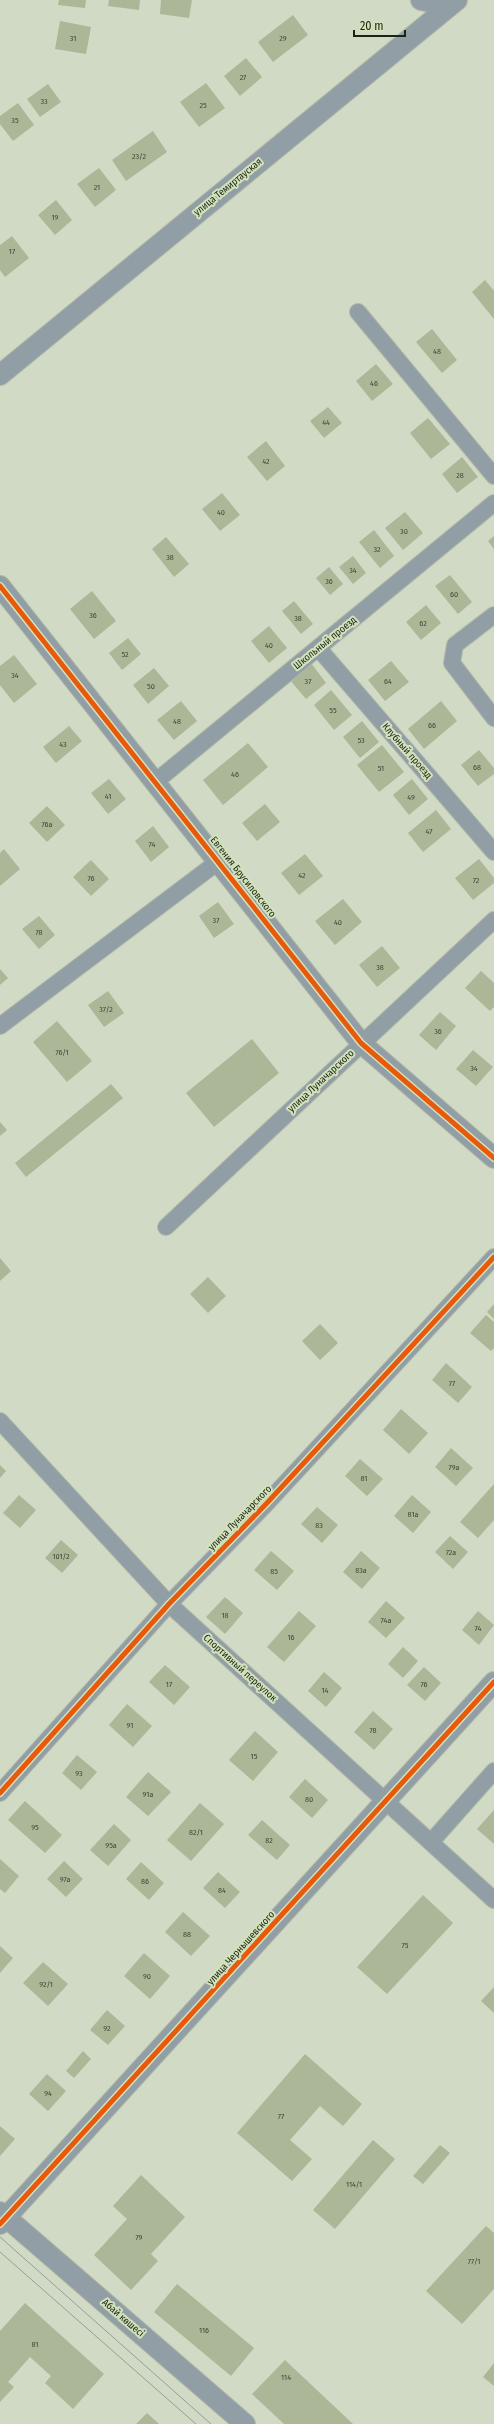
<svg xmlns="http://www.w3.org/2000/svg" width="494" height="2424" font-family="'Fira Sans Condensed',sans-serif">
  <style>
    .building { fill: #abb797 }
    .lines { fill: none; stroke-linecap: round; stroke-linejoin: round }
    .minor-casing { stroke: #b0b8a7; stroke-width: 18 }
    .tertiary-casing { stroke: #b0b8a7; stroke-width: 22 }
    .minor { stroke: #919ea5; stroke-width: 16 }
    .tertiary { stroke: #919ea5; stroke-width: 20 }
    .tram { stroke: #949e9a; stroke-width: 1 }
    .cycleway-casing { stroke: #d2e3bc; stroke-width: 8 }
    .cycleway { stroke: #e8590c; stroke-width: 5 }
    .labels { text-anchor: middle; dominant-baseline: central; stroke-width: 4; stroke-linejoin: round; paint-order: stroke }
    .number-label { font-size: 8px; fill: #414936 }
    .street-label { font-size: 10px; fill: #1e2415; stroke: #d2e3bc }
  </style>
  <rect width="100%" height="100%" fill="#d1dac5"/>
  <g class="building">
    <polygon points="59,0 86,0 85,8 58,5"/>
    <polygon points="109,0 140,0 139,10 108,6"/>
    <polygon points="161,0 192,0 189,18 160,14"/>
    <polygon points="293,15 308,35 273,62 258,42"/>
    <polygon points="60,21 91,27 86,54 55,49"/>
    <polygon points="246,58 262,77 240,96 224,76"/>
    <polygon points="206,83 225,108 199,127 180,102"/>
    <polygon points="48,84 61,102 40,117 27,99"/>
    <polygon points="18,103 34,125 13,141 0,124 0,116"/>
    <polygon points="153,131 167,152 126,181 112,160"/>
    <polygon points="99,168 116,190 95,207 77,184"/>
    <polygon points="56,200 72,220 55,235 38,215"/>
    <polygon points="12,236 29,258 5,277 0,270 0,245"/>
    <polygon points="485,280 494,291 494,319 472,292"/>
    <polygon points="432,329 457,360 442,373 416,342"/>
    <polygon points="376,364 393,384 372,401 356,381"/>
    <polygon points="328,407 342,423 324,438 310,421"/>
    <polygon points="428,418 450,444 431,459 410,433"/>
    <polygon points="266,441 285,466 267,481 247,457"/>
    <polygon points="462,457 478,477 457,493 442,474"/>
    <polygon points="222,493 240,515 220,531 202,509"/>
    <polygon points="405,512 423,533 403,550 385,528"/>
    <polygon points="374,530 394,556 380,568 359,542"/>
    <polygon points="494,536 494,549 488,541"/>
    <polygon points="166,537 189,564 174,577 152,549"/>
    <polygon points="353,556 366,573 353,584 339,567"/>
    <polygon points="329,567 343,584 330,595 316,578"/>
    <polygon points="450,575 472,602 458,614 435,586"/>
    <polygon points="92,591 116,621 94,639 70,609"/>
    <polygon points="294,601 313,624 301,634 282,611"/>
    <polygon points="426,605 441,623 421,640 406,622"/>
    <polygon points="269,626 287,648 269,663 251,641"/>
    <polygon points="128,638 141,654 122,670 109,653"/>
    <polygon points="14,655 37,684 14,703 0,685 0,666"/>
    <polygon points="391,661 409,682 385,701 368,680"/>
    <polygon points="311,663 326,683 306,699 290,680"/>
    <polygon points="154,668 169,686 148,704 133,685"/>
    <polygon points="331,690 352,715 334,730 314,705"/>
    <polygon points="181,701 197,721 174,740 157,720"/>
    <polygon points="441,701 457,721 424,749 408,729"/>
    <polygon points="362,721 379,742 360,758 343,737"/>
    <polygon points="69,726 82,741 56,763 43,747"/>
    <polygon points="248,743 268,767 223,805 203,780"/>
    <polygon points="382,745 404,772 379,792 357,765"/>
    <polygon points="479,750 494,768 494,774 478,786 461,765"/>
    <polygon points="109,779 126,799 108,814 91,793"/>
    <polygon points="412,779 428,799 409,815 393,795"/>
    <polygon points="265,804 280,822 257,841 242,823"/>
    <polygon points="47,806 65,825 47,842 29,823"/>
    <polygon points="436,810 451,829 423,852 408,833"/>
    <polygon points="153,826 169,847 151,862 135,841"/>
    <polygon points="4,849 20,869 0,886 0,853"/>
    <polygon points="305,854 323,876 299,895 281,873"/>
    <polygon points="479,859 494,878 494,883 473,900 455,878"/>
    <polygon points="91,860 109,879 91,896 73,877"/>
    <polygon points="343,899 362,922 335,945 315,921"/>
    <polygon points="218,902 234,924 214,938 199,916"/>
    <polygon points="39,916 55,935 39,949 22,929"/>
    <polygon points="382,946 400,968 377,987 359,965"/>
    <polygon points="0,969 8,978 0,985"/>
    <polygon points="481,971 494,983 494,1007 490,1011 465,988"/>
    <polygon points="108,991 124,1013 104,1027 88,1005"/>
    <polygon points="440,1012 456,1026 436,1050 419,1035"/>
    <polygon points="57,1021 92,1061 67,1082 33,1042"/>
    <polygon points="252,1039 279,1073 214,1127 186,1093"/>
    <polygon points="473,1050 493,1067 476,1086 456,1069"/>
    <polygon points="111,1084 123,1098 26,1177 15,1163"/>
    <polygon points="0,1122 7,1130 0,1136"/>
    <polygon points="0,1258 11,1271 0,1281"/>
    <polygon points="208,1277 226,1296 208,1313 190,1294"/>
    <polygon points="494,1304 494,1319 487,1312"/>
    <polygon points="486,1315 494,1322 494,1348 491,1351 470,1333"/>
    <polygon points="320,1324 338,1343 320,1360 302,1341"/>
    <polygon points="446,1363 472,1387 458,1403 432,1380"/>
    <polygon points="401,1409 428,1433 409,1454 383,1430"/>
    <polygon points="451,1448 473,1468 456,1486 435,1467"/>
    <polygon points="360,1459 383,1479 367,1496 345,1476"/>
    <polygon points="0,1465 6,1471 0,1478"/>
    <polygon points="494,1484 494,1520 478,1538 460,1522"/>
    <polygon points="19,1495 36,1510 20,1528 3,1513"/>
    <polygon points="412,1495 431,1512 413,1533 394,1516"/>
    <polygon points="317,1507 338,1525 322,1543 301,1524"/>
    <polygon points="450,1536 468,1552 453,1569 435,1552"/>
    <polygon points="61,1540 78,1555 62,1573 45,1558"/>
    <polygon points="271,1551 294,1571 277,1590 254,1570"/>
    <polygon points="361,1551 380,1568 362,1589 343,1572"/>
    <polygon points="225,1597 243,1613 225,1634 206,1617"/>
    <polygon points="386,1601 405,1618 386,1638 368,1622"/>
    <polygon points="299,1611 316,1626 284,1662 267,1647"/>
    <polygon points="478,1611 494,1625 479,1645 462,1630"/>
    <polygon points="403,1647 418,1661 403,1678 388,1664"/>
    <polygon points="165,1665 190,1687 174,1705 149,1682"/>
    <polygon points="424,1667 441,1683 425,1701 407,1685"/>
    <polygon points="324,1672 342,1688 326,1707 308,1691"/>
    <polygon points="127,1704 152,1726 133,1747 109,1725"/>
    <polygon points="373,1711 393,1729 374,1750 354,1732"/>
    <polygon points="255,1731 278,1752 253,1781 229,1760"/>
    <polygon points="77,1755 97,1772 81,1790 62,1773"/>
    <polygon points="148,1772 171,1792 148,1816 126,1797"/>
    <polygon points="305,1779 328,1800 312,1818 289,1797"/>
    <polygon points="25,1801 62,1835 45,1853 8,1820"/>
    <polygon points="200,1803 224,1824 191,1861 167,1840"/>
    <polygon points="494,1810 494,1844 477,1829"/>
    <polygon points="262,1820 290,1845 277,1860 248,1835"/>
    <polygon points="114,1824 131,1840 108,1866 90,1850"/>
    <polygon points="0,1859 19,1876 5,1893 0,1889"/>
    <polygon points="64,1861 83,1879 66,1897 47,1879"/>
    <polygon points="141,1862 164,1883 149,1900 126,1879"/>
    <polygon points="218,1872 240,1892 225,1908 203,1888"/>
    <polygon points="423,1895 453,1923 387,1994 357,1967"/>
    <polygon points="183,1912 210,1936 191,1956 165,1932"/>
    <polygon points="0,1946 13,1958 0,1973"/>
    <polygon points="144,1953 170,1976 150,1999 124,1976"/>
    <polygon points="43,1962 68,1984 48,2006 23,1983"/>
    <polygon points="494,1987 494,2013 481,2001"/>
    <polygon points="107,2010 125,2026 108,2045 90,2030"/>
    <polygon points="83,2051 91,2059 74,2078 66,2071"/>
    <polygon points="305,2054 362,2104 343,2126 320,2106 290,2140 312,2159 292,2181 237,2133"/>
    <polygon points="47,2074 66,2091 48,2111 29,2094"/>
    <polygon points="0,2126 15,2139 0,2156"/>
    <polygon points="373,2140 395,2159 335,2229 313,2210"/>
    <polygon points="440,2145 450,2153 423,2184 413,2176"/>
    <polygon points="141,2175 185,2217 151,2254 158,2261 131,2290 94,2255 127,2219 113,2206"/>
    <polygon points="486,2226 494,2233 494,2289 462,2324 426,2291"/>
    <polygon points="177,2284 254,2348 231,2376 154,2312"/>
    <polygon points="25,2303 104,2374 73,2409 45,2383 51,2376 30,2357 8,2382 14,2387 0,2402 0,2331"/>
    <polygon points="285,2360 353,2424 284,2424 252,2394"/>
    <polygon points="494,2363 494,2386 483,2377"/>
    <polygon points="147,2413 159,2424 136,2424"/>
  </g>
  <g class="lines">
    <defs>
      <g id="minor">
        <polyline points="358,312 494,476"/>
        <polyline points="494,615 455,645 452,663 494,718"/>
        <polyline points="319,649 494,852"/>
        <polyline points="155,782 494,503"/>
        <polyline points="0,1026 219,861"/>
        <polyline points="166,1227 494,920"/>
        <polyline points="0,1421 169,1604 494,1900"/>
        <polyline points="0,1793 169,1604 266,1504 494,1257"/>
        <polyline points="431,1842 494,1771"/>
      </g>
      <g id="tertiary">
        <polyline points="421,0 449,6"/>
        <polyline points="0,375 457,0"/>
        <polyline points="0,586 361,1043 494,1158"/>
        <polyline points="0,2212 245,2424"/>
        <polyline points="0,2224 494,1682"/>
      </g>
    </defs>
    <use href="#minor" class="minor-casing"/>
    <use href="#tertiary" class="tertiary-casing"/>
    <use href="#minor" class="minor"/>
    <use href="#tertiary" class="tertiary"/>
    <g class="tram">
      <polyline points="0,2237 211,2424"/>
      <polyline points="0,2252 196,2424"/>
    </g>
    <defs>
      <g id="cycleway">
        <polyline points="0,586 361,1043 494,1158"/>
        <polyline points="0,1793 169,1604 266,1504 494,1257"/>
        <polyline points="0,2224 494,1682"/>
      </g>
    </defs>
    <use href="#cycleway" class="cycleway-casing"/>
    <use href="#cycleway" class="cycleway"/>
  </g>
  <g class="labels">
    <g class="number-label">
      <text x="73" y="38">31</text>
      <text x="283" y="38">29</text>
      <text x="243" y="77">27</text>
      <text x="44" y="101">33</text>
      <text x="203" y="105">25</text>
      <text x="15" y="120">35</text>
      <text x="139" y="156">23/2</text>
      <text x="97" y="187">21</text>
      <text x="55" y="217">19</text>
      <text x="12" y="251">17</text>
      <text x="437" y="351">48</text>
      <text x="374" y="383">46</text>
      <text x="326" y="422">44</text>
      <text x="266" y="461">42</text>
      <text x="460" y="475">28</text>
      <text x="221" y="512">40</text>
      <text x="404" y="531">30</text>
      <text x="377" y="549">32</text>
      <text x="170" y="557">38</text>
      <text x="353" y="570">34</text>
      <text x="329" y="581">36</text>
      <text x="454" y="594">60</text>
      <text x="93" y="615">36</text>
      <text x="298" y="618">38</text>
      <text x="423" y="623">62</text>
      <text x="269" y="645">40</text>
      <text x="125" y="654">52</text>
      <text x="15" y="675">34</text>
      <text x="308" y="681">37</text>
      <text x="388" y="681">64</text>
      <text x="151" y="686">50</text>
      <text x="333" y="710">55</text>
      <text x="177" y="721">48</text>
      <text x="432" y="725">66</text>
      <text x="361" y="740">53</text>
      <text x="63" y="744">43</text>
      <text x="477" y="767">68</text>
      <text x="381" y="768">51</text>
      <text x="235" y="774">46</text>
      <text x="108" y="796">41</text>
      <text x="411" y="797">49</text>
      <text x="47" y="824">76а</text>
      <text x="429" y="831">47</text>
      <text x="152" y="844">74</text>
      <text x="302" y="875">42</text>
      <text x="91" y="878">76</text>
      <text x="476" y="880">72</text>
      <text x="216" y="920">37</text>
      <text x="338" y="922">40</text>
      <text x="39" y="932">78</text>
      <text x="380" y="967">38</text>
      <text x="106" y="1009">37/2</text>
      <text x="438" y="1031">36</text>
      <text x="62" y="1052">76/1</text>
      <text x="474" y="1068">34</text>
      <text x="452" y="1383">77</text>
      <text x="454" y="1467">79а</text>
      <text x="364" y="1478">81</text>
      <text x="413" y="1514">81а</text>
      <text x="319" y="1525">83</text>
      <text x="451" y="1552">72а</text>
      <text x="61" y="1556">101/2</text>
      <text x="361" y="1570">83а</text>
      <text x="274" y="1571">85</text>
      <text x="225" y="1615">18</text>
      <text x="386" y="1620">74а</text>
      <text x="478" y="1628">74</text>
      <text x="291" y="1637">16</text>
      <text x="169" y="1684">17</text>
      <text x="424" y="1684">76</text>
      <text x="325" y="1690">14</text>
      <text x="130" y="1725">91</text>
      <text x="373" y="1730">78</text>
      <text x="254" y="1756">15</text>
      <text x="79" y="1773">93</text>
      <text x="148" y="1794">91а</text>
      <text x="309" y="1799">80</text>
      <text x="35" y="1827">95</text>
      <text x="196" y="1832">82/1</text>
      <text x="269" y="1840">82</text>
      <text x="111" y="1845">95а</text>
      <text x="65" y="1879">97а</text>
      <text x="145" y="1881">86</text>
      <text x="222" y="1890">84</text>
      <text x="187" y="1934">88</text>
      <text x="405" y="1945">75</text>
      <text x="147" y="1976">90</text>
      <text x="46" y="1984">92/1</text>
      <text x="107" y="2028">92</text>
      <text x="48" y="2093">94</text>
      <text x="281" y="2116">77</text>
      <text x="354" y="2184">114/1</text>
      <text x="139" y="2237">79</text>
      <text x="474" y="2261">77/1</text>
      <text x="204" y="2330">116</text>
      <text x="35" y="2344">81</text>
      <text x="286" y="2377">114</text>
    </g>
    <g class="street-label">
      <text transform="translate(228 187) rotate(-39)">улица Темиртауская</text>
      <text transform="translate(325 643) rotate(-39)">Школьный проезд</text>
      <text transform="translate(407 751) rotate(49)">Клубный проезд</text>
      <text transform="translate(243 877) rotate(52)">Евгения Брусиловского</text>
      <text transform="translate(321 1081) rotate(-43)">улица Луначарского</text>
      <text transform="translate(240 1518) rotate(-46)">улица Луначарского</text>
      <text transform="translate(240 1668) rotate(42)">Спортивный переулок</text>
      <text transform="translate(241 1948) rotate(-48)">улица Чернышевского</text>
      <text transform="translate(123 2318) rotate(41)">Абай көшесі</text>
    </g>
  </g>
  <path d="M354 30v6h51v-6" fill="none" stroke="#1e2415" stroke-width="2"/>
  <text x="360" y="30" font-size="12" fill="#1e2415" stroke="#d2e3bc" stroke-width="3" paint-order="stroke">20 m</text>
</svg>
